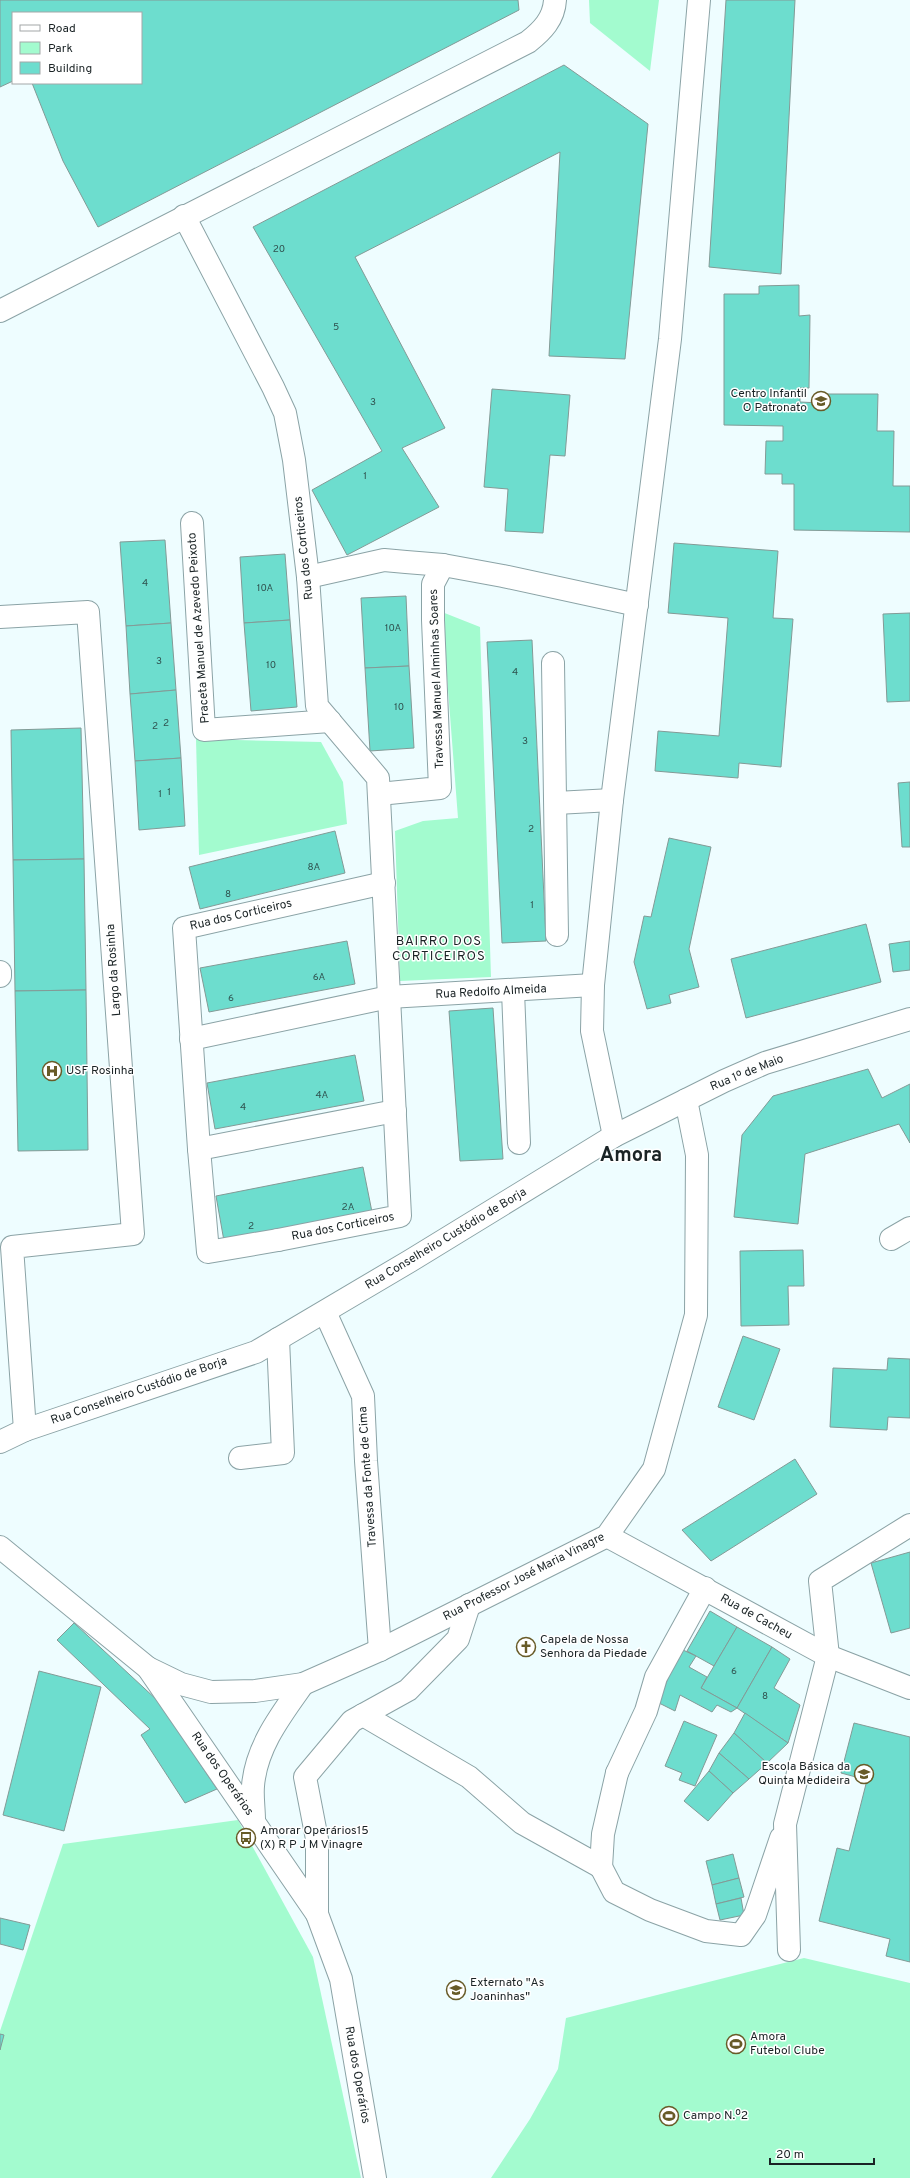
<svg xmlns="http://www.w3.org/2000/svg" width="910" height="2178" font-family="Overpass,sans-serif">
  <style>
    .green { fill: #a3fbcf }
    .building { fill: #6dddce; stroke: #839a96 }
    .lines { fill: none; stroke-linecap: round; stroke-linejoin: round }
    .pedestrian-casing { stroke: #8ba3a6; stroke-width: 24 }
    .minor-casing { stroke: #8ba3a6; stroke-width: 24 }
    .tertiary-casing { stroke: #8ba3a6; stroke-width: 24 }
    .pedestrian { stroke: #fff; stroke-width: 22 }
    .minor { stroke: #fff; stroke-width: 22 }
    .tertiary { stroke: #fff; stroke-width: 22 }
    .labels { text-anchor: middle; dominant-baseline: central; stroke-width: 3; stroke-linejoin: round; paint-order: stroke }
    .number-label { font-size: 10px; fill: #2f524f }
    .poi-label { font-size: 12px; fill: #1a2325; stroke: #fff; text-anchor: start }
    .street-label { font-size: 12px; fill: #1a2325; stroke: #fff }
    .neighbourhood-label { font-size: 13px; letter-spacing: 1px; fill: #1a2325; stroke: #fff }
    .town-label { font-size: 20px; font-weight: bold; fill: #1a2325; stroke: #fff }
  </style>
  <rect width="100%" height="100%" fill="#eefdff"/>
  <g class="green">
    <polygon points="589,0 659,0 650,71 590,23"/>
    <polygon points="442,612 480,627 491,977 400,981 395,831 423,821 458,818"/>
    <polygon points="196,739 321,742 343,782 347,824 199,855"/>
    <polygon points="238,1820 313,1957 361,2178 0,2178 0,2031 63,1844"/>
    <polygon points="804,1958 910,1983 910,2178 491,2178 530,2119 558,2069 566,2018"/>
  </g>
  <g class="building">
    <polygon points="0,0 518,0 519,10 98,227 63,161 32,83 141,83 141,13 13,13 13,81 0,87"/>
    <polygon points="726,0 795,0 781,274 709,267"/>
    <polygon points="564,65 648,124 625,359 549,356 560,152 355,257 445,428 402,448 439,507 347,555 312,490 382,451 253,227"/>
    <polygon points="799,285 799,316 810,315 809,388 800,388 800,402 821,403 821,394 878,394 877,431 894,431 893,486 910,486 910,532 794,530 794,484 782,484 782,474 765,474 766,441 783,441 783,426 724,425 724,294 759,294 759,286"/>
    <polygon points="492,389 570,395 565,456 550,455 543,533 505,531 508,489 484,487"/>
    <polygon points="165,540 171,623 126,626 120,542"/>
    <polygon points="674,543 778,551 773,618 793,619 781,767 739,763 738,778 655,771 658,731 719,736 728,618 668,613"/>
    <polygon points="285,554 290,620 244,623 240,557"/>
    <polygon points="406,596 409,666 365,668 361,598"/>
    <polygon points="910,613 910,701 887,702 883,614"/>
    <polygon points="290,620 297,707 251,711 244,623"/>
    <polygon points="171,623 176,690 130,694 126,626"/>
    <polygon points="532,640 546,941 502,943 487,642"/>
    <polygon points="409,666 414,748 370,751 365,668"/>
    <polygon points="176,690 181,758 135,761 130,694"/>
    <polygon points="81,728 84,859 13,860 11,730"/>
    <polygon points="181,758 185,826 139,830 135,761"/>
    <polygon points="910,782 910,847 902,847 898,783"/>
    <polygon points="335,831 345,873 200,909 189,867"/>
    <polygon points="669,838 711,847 689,949 699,987 669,995 671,1003 647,1009 634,962 644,916 651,917"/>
    <polygon points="84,859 86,990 15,991 13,860"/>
    <polygon points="866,924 881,982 746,1018 731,959"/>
    <polygon points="347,941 355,984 209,1012 200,968"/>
    <polygon points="910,941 910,970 893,972 889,944"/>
    <polygon points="86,990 88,1150 18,1151 15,991"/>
    <polygon points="493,1008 503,1159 460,1161 449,1011"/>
    <polygon points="355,1055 364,1101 215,1129 207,1083"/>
    <polygon points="868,1069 882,1098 910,1084 910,1143 899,1124 805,1154 798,1224 734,1217 742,1135 773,1096"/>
    <polygon points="363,1167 372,1212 224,1241 216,1196"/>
    <polygon points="803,1250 804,1286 788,1286 789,1325 741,1326 740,1251"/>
    <polygon points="743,1336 780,1349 754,1420 718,1407"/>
    <polygon points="888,1358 910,1359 910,1418 888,1417 887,1430 830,1427 833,1368 887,1370"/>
    <polygon points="795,1459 817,1494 711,1561 682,1530"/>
    <polygon points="910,1552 910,1628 891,1633 871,1563"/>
    <polygon points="710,1611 737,1627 714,1666 687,1651"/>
    <polygon points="74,1623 158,1701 217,1789 185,1803 141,1735 150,1729 57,1640"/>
    <polygon points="737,1627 772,1647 737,1708 701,1688"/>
    <polygon points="772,1647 790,1659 774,1688 800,1705 788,1743 737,1708"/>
    <polygon points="683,1650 696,1656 689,1667 707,1677 701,1688 737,1708 731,1712 717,1705 712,1712 680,1695 675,1711 659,1703 669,1675"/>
    <polygon points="39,1671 101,1687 64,1831 3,1815"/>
    <polygon points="745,1713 788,1743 767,1763 734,1733"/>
    <polygon points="684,1721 717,1735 695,1786 679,1780 682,1773 665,1766"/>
    <polygon points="854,1723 910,1737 910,1962 886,1956 890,1939 819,1921 837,1848 849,1851 867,1780 841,1773"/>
    <polygon points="734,1733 767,1763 749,1779 719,1753"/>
    <polygon points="719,1753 749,1779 733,1793 709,1771"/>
    <polygon points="709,1771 733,1793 708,1821 684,1801"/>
    <polygon points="733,1854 739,1878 712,1885 706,1861"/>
    <polygon points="739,1878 744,1897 716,1904 712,1885"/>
    <polygon points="741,1898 744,1915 720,1920 716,1904"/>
    <polygon points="0,1918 30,1925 23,1950 0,1944"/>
    <polygon points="0,2034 4,2035 0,2050"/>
  </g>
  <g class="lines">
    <defs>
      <g id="pedestrian">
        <polyline points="199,1149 208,1252 278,1240"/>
        <polyline points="325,1312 363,1396 366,1461 380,1650"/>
        <polyline points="240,1458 283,1453 278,1339"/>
        <polyline points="363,1715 469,1777 522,1823 601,1867 603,1834 617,1773"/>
        <polyline points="317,1914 317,1839 305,1777 352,1721 408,1690 458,1639 469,1605"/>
      </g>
      <g id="minor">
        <polyline points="184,216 273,387 285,413 294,460 308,577 317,706 378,778 400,1216 278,1240"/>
        <path d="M 0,311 L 528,42 C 542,31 554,19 555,0"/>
        <polyline points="192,523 204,730 330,721"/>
        <polyline points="308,577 384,560 406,562 443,565 503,576 637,605"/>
        <polyline points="0,617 88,612 133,1234 12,1247 25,1430"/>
        <polyline points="553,663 557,935"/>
        <polyline points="379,794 440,788 433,620 433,584 443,565"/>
        <polyline points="556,803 612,800"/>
        <polyline points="384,883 184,928 199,1149 395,1111"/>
        <polyline points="0,972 0,976"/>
        <polyline points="513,991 519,1143"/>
        <polyline points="191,1039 389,997 593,985"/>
        <polyline points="614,1136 592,1031 593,985 612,800 670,339 699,0"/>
        <polyline points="891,1239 910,1228"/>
        <polyline points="607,1536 828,1656 910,1688"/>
        <polyline points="617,1773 646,1711 656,1677 705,1588"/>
        <polyline points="601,1867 614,1892 650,1910 706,1931 741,1935 755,1915 781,1838"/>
        <polyline points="789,1950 785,1824 828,1656 820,1581 910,1525"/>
      </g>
      <g id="tertiary">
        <polyline points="0,1442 25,1430 256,1352 410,1261 614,1136 724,1081 765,1063 910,1019"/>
        <polyline points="0,1547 148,1668 317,1914 341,1979 375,2178"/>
        <polyline points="148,1668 181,1684 211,1692 255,1691 303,1684 380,1650 607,1536 654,1469 696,1315 697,1155 686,1100"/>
        <path d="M 254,1820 C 254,1809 252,1797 253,1786 C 256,1747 281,1715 303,1684"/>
      </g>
    </defs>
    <use href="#pedestrian" class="pedestrian-casing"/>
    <use href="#minor" class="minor-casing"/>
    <use href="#tertiary" class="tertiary-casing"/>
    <use href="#pedestrian" class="pedestrian"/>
    <use href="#minor" class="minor"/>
    <use href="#tertiary" class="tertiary"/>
  </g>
  <defs>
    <symbol id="school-ring" viewBox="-11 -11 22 22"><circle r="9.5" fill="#fff" stroke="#685b28" stroke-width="1.5"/><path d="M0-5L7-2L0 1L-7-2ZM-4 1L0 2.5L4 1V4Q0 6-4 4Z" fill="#685b28"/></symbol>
    <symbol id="hospital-ring" viewBox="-11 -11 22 22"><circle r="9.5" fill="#fff" stroke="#685b28" stroke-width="1.5"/><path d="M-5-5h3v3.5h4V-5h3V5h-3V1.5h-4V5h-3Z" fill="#685b28"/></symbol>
    <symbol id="church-ring" viewBox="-11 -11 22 22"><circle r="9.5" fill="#fff" stroke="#685b28" stroke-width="1.5"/><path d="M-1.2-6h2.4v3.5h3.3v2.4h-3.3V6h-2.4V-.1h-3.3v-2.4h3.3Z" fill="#685b28"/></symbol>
    <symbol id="bus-ring" viewBox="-11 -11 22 22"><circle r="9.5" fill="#fff" stroke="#685b28" stroke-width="1.5"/><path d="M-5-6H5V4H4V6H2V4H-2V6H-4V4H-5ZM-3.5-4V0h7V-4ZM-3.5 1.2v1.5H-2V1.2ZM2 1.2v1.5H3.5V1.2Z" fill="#685b28"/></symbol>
    <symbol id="stadium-ring" viewBox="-11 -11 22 22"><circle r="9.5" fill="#fff" stroke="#685b28" stroke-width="1.5"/><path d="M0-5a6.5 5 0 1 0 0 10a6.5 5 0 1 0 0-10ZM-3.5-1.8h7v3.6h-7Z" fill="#685b28"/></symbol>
  </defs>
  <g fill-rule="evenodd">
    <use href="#school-ring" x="810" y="390" width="22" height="22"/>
    <use href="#hospital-ring" x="41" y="1060" width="22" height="22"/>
    <use href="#church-ring" x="515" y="1636" width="22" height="22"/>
    <use href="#school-ring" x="853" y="1763" width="22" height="22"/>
    <use href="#bus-ring" x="235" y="1827" width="22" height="22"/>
    <use href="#school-ring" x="445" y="1979" width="22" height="22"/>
    <use href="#stadium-ring" x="725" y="2033" width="22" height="22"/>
    <use href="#stadium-ring" x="658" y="2105" width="22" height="22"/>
  </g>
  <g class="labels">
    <g class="number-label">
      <text x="279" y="249">20</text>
      <text x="336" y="327">5</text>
      <text x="373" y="402">3</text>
      <text x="365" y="476">1</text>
      <text x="145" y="583">4</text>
      <text x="265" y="588">10A</text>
      <text x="393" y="628">10A</text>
      <text x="159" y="661">3</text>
      <text x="271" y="665">10</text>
      <text x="515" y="672">4</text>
      <text x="399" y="707">10</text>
      <text x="166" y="723">2</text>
      <text x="155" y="726">2</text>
      <text x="525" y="741">3</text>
      <text x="169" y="792">1</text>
      <text x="160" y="794">1</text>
      <text x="531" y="829">2</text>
      <text x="314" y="867">8A</text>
      <text x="228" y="894">8</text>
      <text x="532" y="905">1</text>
      <text x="319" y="977">6A</text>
      <text x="231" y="998">6</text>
      <text x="322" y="1095">4A</text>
      <text x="243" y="1107">4</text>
      <text x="348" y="1207">2A</text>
      <text x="251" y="1226">2</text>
      <text x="734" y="1671">6</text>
      <text x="765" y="1696">8</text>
    </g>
    <g class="poi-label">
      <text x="807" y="394" text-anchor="end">Centro Infantil<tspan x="807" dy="14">O Patronato</tspan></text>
      <text x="66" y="1071">USF Rosinha</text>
      <text x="540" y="1640">Capela de Nossa<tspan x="540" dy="14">Senhora da Piedade</tspan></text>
      <text x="850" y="1767" text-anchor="end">Escola Básica da<tspan x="850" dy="14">Quinta Medideira</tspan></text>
      <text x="260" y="1831">Amorar Operários15<tspan x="260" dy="14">(X) R P J M Vinagre</tspan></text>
      <text x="470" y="1983">Externato "As<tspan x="470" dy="14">Joaninhas"</tspan></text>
      <text x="750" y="2037">Amora<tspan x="750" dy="14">Futebol Clube</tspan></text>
      <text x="683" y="2116">Campo N.º2</text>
    </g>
    <g class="street-label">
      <text transform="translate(304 548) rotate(-96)">Rua dos Corticeiros</text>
      <text transform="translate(199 628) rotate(-94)">Praceta Manuel de Azevedo Peixoto</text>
      <text transform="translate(437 679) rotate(-92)">Travessa Manuel Alminhas Soares</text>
      <text transform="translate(241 915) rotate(-13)">Rua dos Corticeiros</text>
      <text transform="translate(114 970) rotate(-94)">Largo da Rosinha</text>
      <text transform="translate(491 992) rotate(-3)">Rua Redolfo Almeida</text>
      <text transform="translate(747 1073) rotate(-22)">Rua 1º de Maio</text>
      <text transform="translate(343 1227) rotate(-11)">Rua dos Corticeiros</text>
      <text transform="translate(446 1239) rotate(-31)">Rua Conselheiro Custódio de Borja</text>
      <text transform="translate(139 1391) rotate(-19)">Rua Conselheiro Custódio de Borja</text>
      <text transform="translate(368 1477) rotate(-94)">Travessa da Fonte de Cima</text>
      <text transform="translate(524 1577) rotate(-27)">Rua Professor José Maria Vinagre</text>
      <text transform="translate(756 1617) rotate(29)">Rua de Cacheu</text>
      <text transform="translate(222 1774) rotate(55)">Rua dos Operários</text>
      <text transform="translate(357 2075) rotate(80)">Rua dos Operários</text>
    </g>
    <g class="neighbourhood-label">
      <text x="439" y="942">BAIRRO DOS<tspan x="439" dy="15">CORTICEIROS</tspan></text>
    </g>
    <g class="town-label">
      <text x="631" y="1156">Amora</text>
    </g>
  </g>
  <rect x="12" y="12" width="130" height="72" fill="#ffffff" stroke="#a3a7a8"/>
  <rect x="20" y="25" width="20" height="6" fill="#ffffff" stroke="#a3a7a8"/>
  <text x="48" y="32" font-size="12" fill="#1a2325">Road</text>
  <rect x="20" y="42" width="20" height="12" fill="#a3fbcf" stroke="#a3a7a8"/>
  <text x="48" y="52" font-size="12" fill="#1a2325">Park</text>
  <rect x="20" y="62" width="20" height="12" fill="#6dddce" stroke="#a3a7a8"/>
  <text x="48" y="72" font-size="12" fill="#1a2325">Building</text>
  <path d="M770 2158v6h104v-6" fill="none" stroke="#1a2325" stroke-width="2"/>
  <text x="776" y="2158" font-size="12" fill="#1a2325" stroke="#ffffff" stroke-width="3" paint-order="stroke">20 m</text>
</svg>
